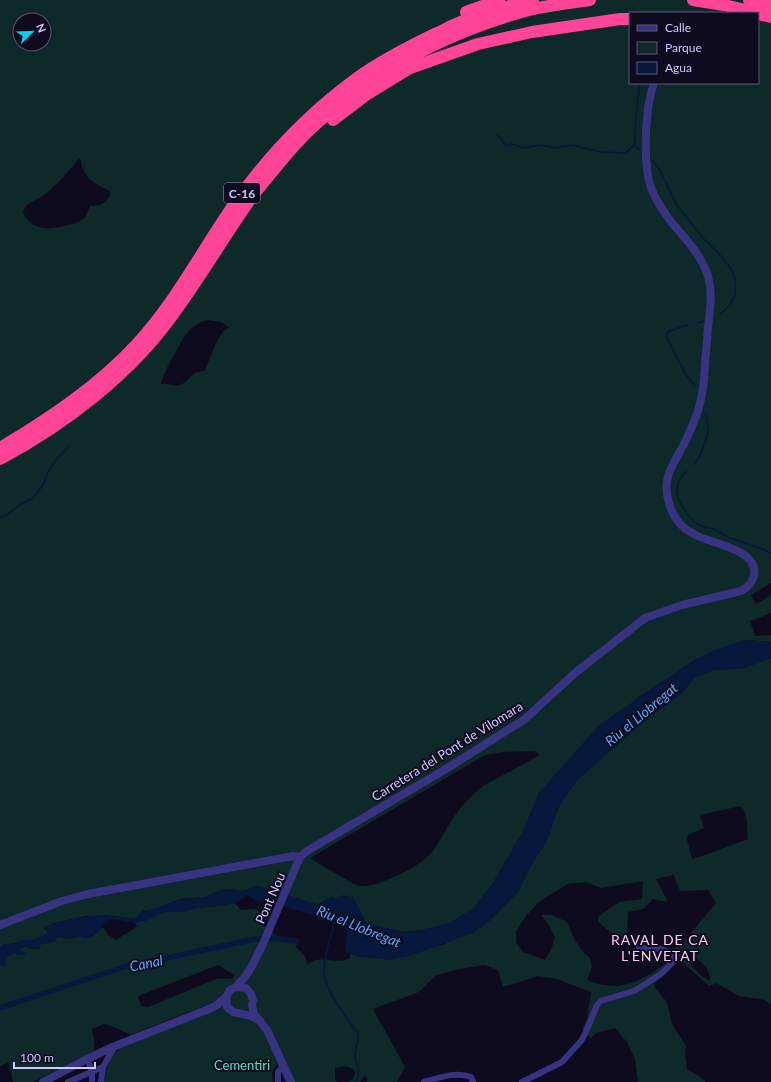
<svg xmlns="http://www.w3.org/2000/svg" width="771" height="1082" font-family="Lato,sans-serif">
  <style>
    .green { fill: #0d2929; fill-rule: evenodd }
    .water { fill: #06183c }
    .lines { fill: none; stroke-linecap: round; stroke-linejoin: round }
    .stream { stroke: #06183c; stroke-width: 1.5 }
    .canal { stroke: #06183c; stroke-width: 5.5 }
    .minor { stroke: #383381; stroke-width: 6 }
    .tertiary { stroke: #383381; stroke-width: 8 }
    .motorway { stroke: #ff4397; stroke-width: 12 }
    .motorway-bridge { stroke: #ff4397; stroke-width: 12 }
    .labels { text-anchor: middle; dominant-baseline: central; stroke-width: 4; stroke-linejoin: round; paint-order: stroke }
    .shield { fill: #0f0b1f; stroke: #968fbc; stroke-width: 1 }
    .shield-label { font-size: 12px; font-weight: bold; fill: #d0c8ff }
    .street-label { font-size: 13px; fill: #d0c8ff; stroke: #0f0b1f }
    .park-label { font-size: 13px; fill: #4ee5c5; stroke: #0f0b1f }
    .water-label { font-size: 14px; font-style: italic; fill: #56abff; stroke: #0f0b1f }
    .neighbourhood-label { font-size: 14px; letter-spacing: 1px; fill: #ffcaea; stroke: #0f0b1f }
  </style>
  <rect width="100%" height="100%" fill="#0f0b1f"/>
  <g class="green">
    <path d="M 0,0 L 771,0 L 771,583 L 751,595 L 756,604 L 768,597 L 771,593 L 771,613 L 750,621 L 755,636 L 771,635 L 771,642 L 748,640 L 716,650 L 693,661 L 658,685 L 639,697 L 539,793 L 524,830 L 493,883 L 473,909 L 450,923 L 422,930 L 402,932 L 366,923 L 352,895 L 352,899 C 345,894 344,895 336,898 C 327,901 328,897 318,905 L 258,886 L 243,891 L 224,889 L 205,897 L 181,899 L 172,902 L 155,909 L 143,911 L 137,917 L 132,919 L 116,916 L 86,916 L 54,923 L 44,928 L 49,933 C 43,936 35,940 28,941 C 22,941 4,944 0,948 ZM 630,13 L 758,13 L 758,83 L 630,83 ZM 20,20 L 44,20 L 44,44 L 20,44 ZM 79,158 L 81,160 C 82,178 95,184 110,191 L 110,195 C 105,204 100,206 90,206 C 88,211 86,217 82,220 C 76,224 70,224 64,226 C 48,230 30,230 23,212 C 25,203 34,201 41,197 C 56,187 68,172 79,158 ZM 208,320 L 221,322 L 229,327 C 216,334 212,358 204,371 C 189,372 191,381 180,385 C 173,387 168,383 161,384 C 163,374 169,364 174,355 C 183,339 189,324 208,320 ZM 535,751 L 540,755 L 483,786 C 475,793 466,801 459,810 C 448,823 442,840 431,853 C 421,866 377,888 360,886 C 354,885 349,881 344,878 C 332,871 321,866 310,858 L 485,755 L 504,752 Z"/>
    <path d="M 767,659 L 771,659 L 771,1005 L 765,1000 L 739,996 L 716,983 L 709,986 L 681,961 L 676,961 L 671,969 L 654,984 L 656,989 L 667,1002 L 672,1024 L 686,1046 L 685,1054 L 687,1070 L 698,1075 L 706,1082 L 638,1082 L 635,1059 L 627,1042 L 615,1028 L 596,1033 L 591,1038 L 582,1029 L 587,1019 L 591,992 L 557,979 L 538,976 L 503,987 L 498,970 L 484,965 L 455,970 L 435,976 L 419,992 L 373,1009 L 405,1067 L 397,1082 L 367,1082 L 367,1078 L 364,1076 L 360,1082 L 348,1082 L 353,1079 L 355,1073 C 352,1065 342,1066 335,1068 L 335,1080 L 338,1082 L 285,1082 L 277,1064 L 272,1073 L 273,1082 L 104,1082 C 106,1069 109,1058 119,1048 L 207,1014 L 204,1006 L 131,1035 L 111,1026 L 104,1024 L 92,1029 L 94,1039 L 94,1051 L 33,1082 L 13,1082 L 9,1062 L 0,1066 L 0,965 L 5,966 L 6,965 L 4,962 C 6,956 8,955 15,953 C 22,942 30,950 40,949 L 39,945 L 48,942 L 53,942 L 58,937 L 71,939 L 80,936 L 83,938 L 93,936 L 103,927 L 108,935 L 117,940 C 123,934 131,932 137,926 L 135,923 L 147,920 L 164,912 L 183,912 L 196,908 L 217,906 L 235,903 L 241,910 L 257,909 L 265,919 L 265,929 L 280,937 L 297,939 L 297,944 L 295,946 L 304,955 L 308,965 C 319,953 336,966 350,958 L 350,954 L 363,957 L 444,945 L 532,864 L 547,840 L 559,806 L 576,781 L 598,760 L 649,717 L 681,694 L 694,678 L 713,670 L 744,668 ZM 741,806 C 748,813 747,829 748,839 L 708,854 L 692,859 L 687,840 L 688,835 L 704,828 L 700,815 ZM 674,875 L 680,891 L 708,890 L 716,903 L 680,946 L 670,949 L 666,948 L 669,959 C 666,965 660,967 655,971 C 632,986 613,991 587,980 L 592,966 L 590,958 L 583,952 L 575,940 L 567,922 L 552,915 L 541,915 L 549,925 L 555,938 L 551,950 L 545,960 L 523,952 L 516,942 L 516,931 L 526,916 L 540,901 L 568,884 L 586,882 L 601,888 L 643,881 L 642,899 L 619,902 L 598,917 L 598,921 L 605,928 L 623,942 L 627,942 L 628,912 L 643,909 L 653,899 L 668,902 L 656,879 ZM 684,951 C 695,957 711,966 710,980 C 703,980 685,960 683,953 ZM 218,965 L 234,975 L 233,978 C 228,980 223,977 216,979 L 148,1007 L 141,1006 L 138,996 Z"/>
  </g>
  <path class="water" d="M 743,640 L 771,642 L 771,659 L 767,659 L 744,668 L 713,670 L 694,678 L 681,694 L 649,717 L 576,781 L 559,806 L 547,840 L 532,864 L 518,892 L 493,918 L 473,933 L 409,956 L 389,960 L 363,957 L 345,952 L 347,931 L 339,926 L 312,915 L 298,911 L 284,906 L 257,901 L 249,896 L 244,895 L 244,898 L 235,903 L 217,906 L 196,908 L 183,912 L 164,912 L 147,920 L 135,923 L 113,919 L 105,921 C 102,931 94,935 85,939 L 80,936 L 71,939 L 58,937 L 56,938 L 57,940 C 52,943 46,942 40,945 L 40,949 C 34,949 29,945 23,947 L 22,949 L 19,950 L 24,952 L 26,955 L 19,955 L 15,953 L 8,955 L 5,962 L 6,965 L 5,967 L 0,965 L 0,948 L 4,944 L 14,944 L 23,940 L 27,941 L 38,938 L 49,933 L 44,927 C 63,920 84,916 104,915 C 114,915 130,920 137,917 L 138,914 L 181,899 L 205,897 L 224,889 L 232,891 L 243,891 L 258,886 L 318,905 L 332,896 L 337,898 C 342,894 346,895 351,899 L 352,894 L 366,923 L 402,932 L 422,930 L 450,923 L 473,909 L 493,883 L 524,830 L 539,793 L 599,725 L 693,661 L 716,650 Z"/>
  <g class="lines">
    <g class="stream">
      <polyline points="628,28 630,29"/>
      <polyline points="497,135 501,138 506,146 512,144 525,148 540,145 555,148 571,145 601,152 625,153 634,145 635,141 636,114 640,83"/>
      <polyline points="634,145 639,149"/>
      <polyline points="653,161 660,170 676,204 703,238 723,258 731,269 735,279 735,295 730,305 720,314"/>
      <polyline points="698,323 703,321"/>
      <polyline points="688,325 669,331 666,336 686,375 694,385"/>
      <path d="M 693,465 C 700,459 708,437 708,428 C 708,424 707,419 706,415"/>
      <path d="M 686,471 C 672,486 676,500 688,515 C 692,519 695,523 699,525 C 704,528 709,527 714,529 C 720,532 724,536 730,538 C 744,543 758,546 771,553"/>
      <polyline points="0,517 5,516 21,504 33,498 43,485 48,472 56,460 70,445"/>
      <path d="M 334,922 C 331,939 321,962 325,978 C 328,994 348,1019 358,1034 C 359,1041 355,1049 355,1057 C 357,1070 362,1068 356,1082"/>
    </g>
    <polyline class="canal" points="0,1008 124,967 256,939 270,938 297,941"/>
    <g class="minor">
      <polyline points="87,1059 92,1071 92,1082"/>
      <polyline points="68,1082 103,1067"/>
      <polyline points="101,1082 103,1067 115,1046"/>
      <polyline points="278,1082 278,1072 284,1065"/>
      <path d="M 424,1082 C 439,1078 456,1071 471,1077 L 473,1082"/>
      <path d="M 522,1082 L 562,1062 L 581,1041 L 586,1032 L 597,1005 L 601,1001 L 634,991 L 647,983 L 662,973 L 673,962 L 674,957 C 667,947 651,948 639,948"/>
    </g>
    <g class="tertiary">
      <polyline points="0,925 62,901 88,894 293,856 300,857"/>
      <polyline points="236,987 246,988 251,994 253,1000 252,1005 254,1014 267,1030 291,1082"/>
      <path d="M 259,1020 L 251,1016 L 233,1012 L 227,1007 L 226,997 L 230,990 L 236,987 L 244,978 L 251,968 L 263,944 L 300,857 L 307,851 L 446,769 L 525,719 L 575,673 L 645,618 L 682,605 L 741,591 C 747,588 752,583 754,576 C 760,548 708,544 692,533 C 682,528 675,519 671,509 C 660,480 671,468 684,444 C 688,436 692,427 695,419 C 700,407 703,391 704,378 C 705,361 707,344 708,327 C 710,308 713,294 708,276 C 701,253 683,237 669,219 C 661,208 654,197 650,185 C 643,159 645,108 654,83"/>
      <polyline points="43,1082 87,1059 115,1046 209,1009 217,1005 226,997"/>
    </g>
    <g class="motorway">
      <polyline points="693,0 724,5"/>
      <polyline points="749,0 771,6"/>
      <polyline points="741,9 756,13"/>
      <polyline points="466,12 499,0"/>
      <polyline points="758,14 771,17"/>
      <polyline points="333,120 366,95 410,68 478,44 532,32 620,19 630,19"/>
      <path d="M 0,448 C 49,419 98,386 137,344 C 175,303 201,252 233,206 C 267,157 309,113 357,78 C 381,61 408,47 435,34 C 444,30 452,25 461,22 C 484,12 509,6 533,0"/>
      <path d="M 0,459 C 65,424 131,374 174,313 C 202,275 226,233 254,194 C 267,178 280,162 294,146 C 310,128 329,112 349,97 C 404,55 462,28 529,10 C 549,5 570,3 590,0"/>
    </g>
    <polyline class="motorway-bridge" points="724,5 741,9"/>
  </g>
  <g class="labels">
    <rect class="shield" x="224" y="183" width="36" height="20" rx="3"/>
    <g class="shield-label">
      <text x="242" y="193">C-16</text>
    </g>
    <g class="street-label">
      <text transform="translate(447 751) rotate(-32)">Carretera del Pont de Vilomara</text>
      <text transform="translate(270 898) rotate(-66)">Pont Nou</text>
    </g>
    <g class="park-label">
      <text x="242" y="1065">Cementiri</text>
    </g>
    <g class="water-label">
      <text transform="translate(641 714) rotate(-40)">Riu el Llobregat</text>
      <text transform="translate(359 926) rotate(22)">Riu el Llobregat</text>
      <text transform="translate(146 963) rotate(-12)">Canal</text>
    </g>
    <g class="neighbourhood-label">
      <text x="660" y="939">RAVAL DE CA<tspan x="660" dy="16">L'ENVETAT</tspan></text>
    </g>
  </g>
  <rect x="629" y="12" width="130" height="72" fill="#0f0b1f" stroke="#5c5779"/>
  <rect x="637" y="25" width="20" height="6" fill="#383381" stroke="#5c5779"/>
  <text x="665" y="32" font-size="12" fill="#d0c8ff">Calle</text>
  <rect x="637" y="42" width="20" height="12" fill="#0d2929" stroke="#5c5779"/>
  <text x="665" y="52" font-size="12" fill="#d0c8ff">Parque</text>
  <rect x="637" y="62" width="20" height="12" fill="#06183c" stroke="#5c5779"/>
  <text x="665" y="72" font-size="12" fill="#d0c8ff">Agua</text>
  <g transform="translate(32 32) rotate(67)"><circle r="19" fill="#0f0b1f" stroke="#5c5779"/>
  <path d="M0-3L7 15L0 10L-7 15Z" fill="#00d2f3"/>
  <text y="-6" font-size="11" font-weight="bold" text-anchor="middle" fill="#d0c8ff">N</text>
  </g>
  <path d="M14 1062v6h81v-6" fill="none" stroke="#d0c8ff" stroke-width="2"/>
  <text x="20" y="1062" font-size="12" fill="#d0c8ff" stroke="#0f0b1f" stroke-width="3" paint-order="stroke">100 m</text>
</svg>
